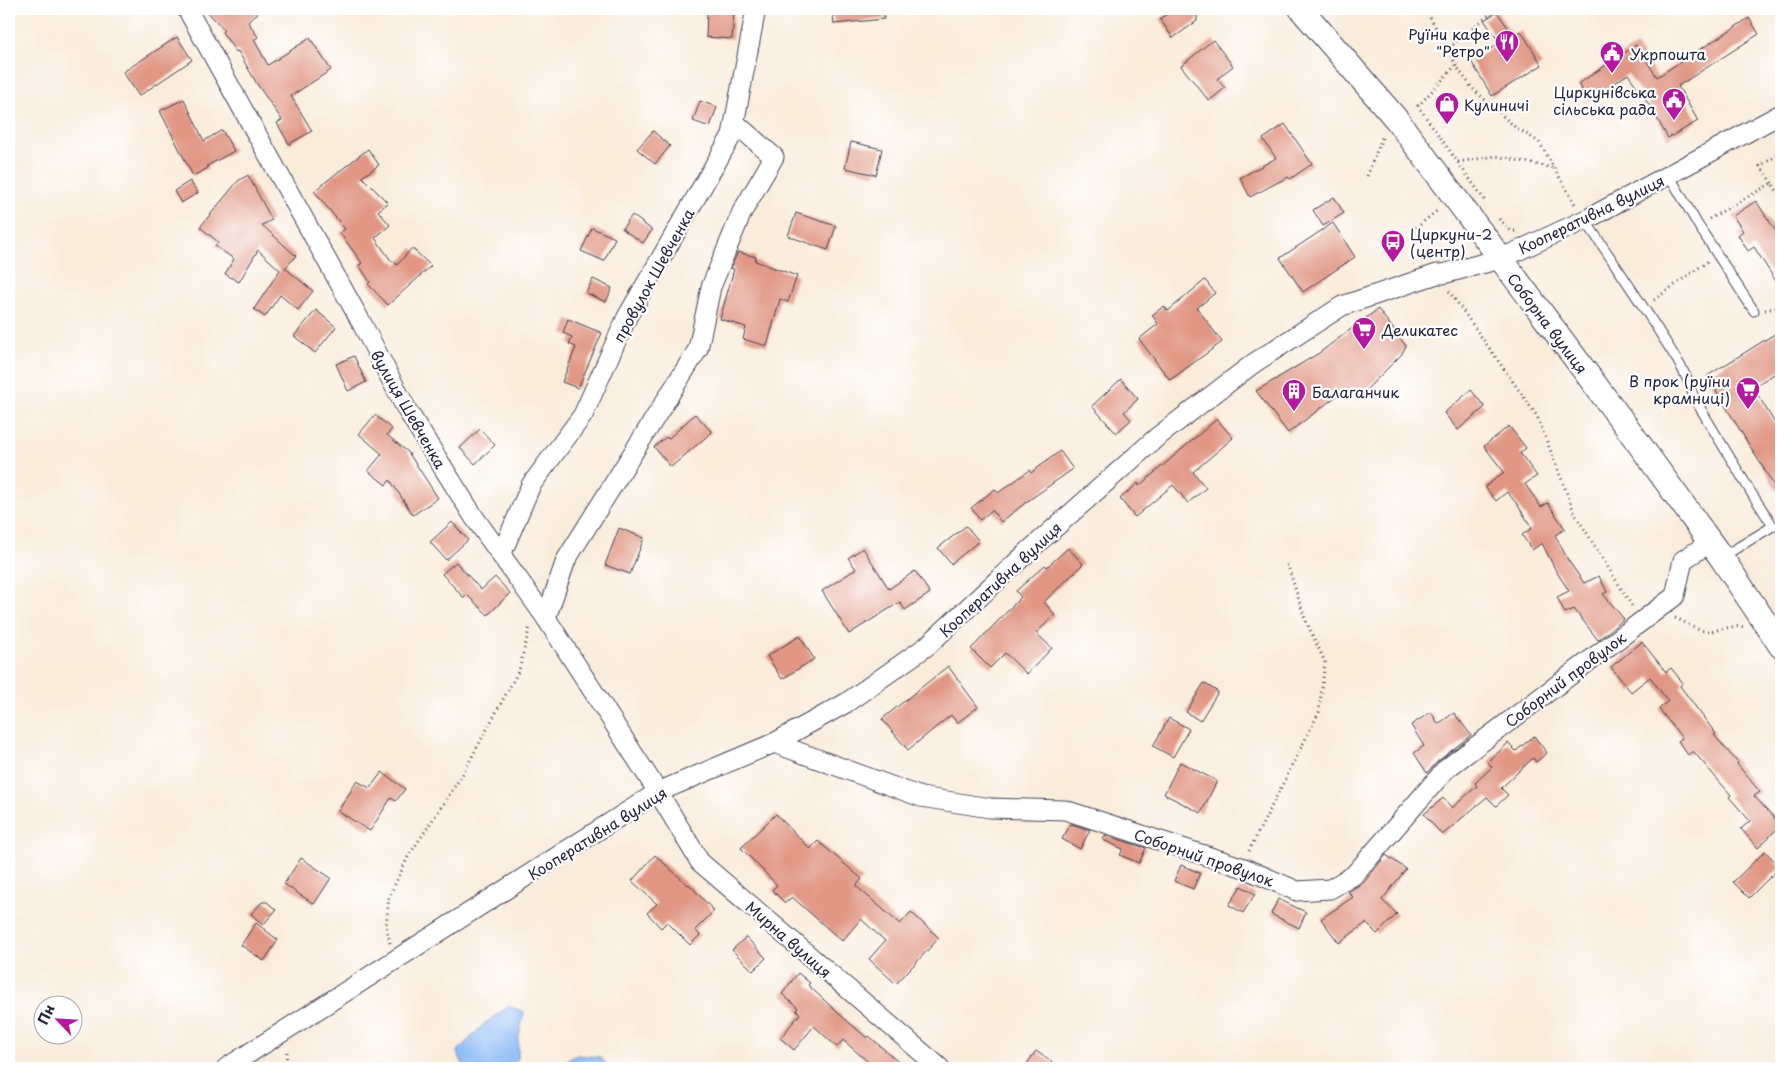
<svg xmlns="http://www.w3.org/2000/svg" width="1790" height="1077" font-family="'Playpen Sans',sans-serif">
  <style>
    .water { fill: #8ab9f5; stroke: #566e98 }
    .building { fill: #e19784 }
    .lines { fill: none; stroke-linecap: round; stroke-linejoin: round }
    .service-casing { stroke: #424053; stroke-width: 11 }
    .minor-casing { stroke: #424053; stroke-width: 21 }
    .tertiary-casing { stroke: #424053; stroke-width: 26 }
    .path { stroke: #424053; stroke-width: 3; stroke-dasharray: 1 4; stroke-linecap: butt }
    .service { stroke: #fff; stroke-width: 9 }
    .minor { stroke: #fff; stroke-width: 19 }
    .tertiary { stroke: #fff; stroke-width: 24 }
    .labels { text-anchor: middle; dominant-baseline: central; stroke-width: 4.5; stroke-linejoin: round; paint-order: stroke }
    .poi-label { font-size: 15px; fill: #22223b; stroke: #fff; text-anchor: start }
    .street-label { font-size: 15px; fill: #22223b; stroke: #fff }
  </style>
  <rect width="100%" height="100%" fill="#fff"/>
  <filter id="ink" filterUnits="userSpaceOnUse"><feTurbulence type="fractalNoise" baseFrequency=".02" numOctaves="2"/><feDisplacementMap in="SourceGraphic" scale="10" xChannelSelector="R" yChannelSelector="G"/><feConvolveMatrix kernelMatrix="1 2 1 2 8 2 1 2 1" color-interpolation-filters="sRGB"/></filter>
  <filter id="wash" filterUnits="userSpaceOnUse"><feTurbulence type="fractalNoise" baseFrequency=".0096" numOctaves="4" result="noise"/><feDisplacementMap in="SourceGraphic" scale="20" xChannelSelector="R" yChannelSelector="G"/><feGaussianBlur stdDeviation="1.12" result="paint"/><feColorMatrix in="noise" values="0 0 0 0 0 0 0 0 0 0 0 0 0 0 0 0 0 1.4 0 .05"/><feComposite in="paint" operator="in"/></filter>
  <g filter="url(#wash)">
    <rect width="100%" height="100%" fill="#f9ecdb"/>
    <g class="water">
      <polygon points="509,1006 524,1012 518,1041 518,1059 508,1068 465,1068 457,1052 483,1025"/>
      <polygon points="577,1055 601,1057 609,1068 551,1068"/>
    </g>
    <g id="blocks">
      <g class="building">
        <polygon points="205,9 262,9 248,22 258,37 254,40 268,65 310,38 331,70 291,96 312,131 289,144 277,123 282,120 257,84 238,51 236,52 222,32 224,30"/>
        <polygon points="832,9 883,9 884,19 834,24"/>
        <polygon points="1174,9 1193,9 1197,15 1197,21 1173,38 1160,19"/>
        <polygon points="707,11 734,12 732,39 706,37"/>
        <polygon points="1497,12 1513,35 1521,31 1542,65 1492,96 1471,61 1500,43 1484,20"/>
        <polygon points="1749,18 1759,34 1678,86 1698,121 1668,138 1650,106 1628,74 1589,100 1578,84 1636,45 1657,77"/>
        <polygon points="177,37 192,60 139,96 123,72"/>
        <polygon points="1213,40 1233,66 1217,79 1225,88 1209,101 1181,66"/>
        <polygon points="184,99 204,141 222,130 234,151 207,166 208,168 193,176 160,111"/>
        <polygon points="700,101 717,107 710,127 693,121"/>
        <polygon points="1285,124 1312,164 1290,179 1288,177 1250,197 1240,178 1276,158 1263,139"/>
        <polygon points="653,131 670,146 655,164 637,149"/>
        <polygon points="851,142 882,149 876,175 845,168"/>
        <polygon points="368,149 379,165 362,177 388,203 378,211 390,225 375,238 392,262 394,261 397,265 412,248 431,266 388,305 368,284 370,282 359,265 362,263 340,233 345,229 314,191"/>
        <polygon points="248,175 272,220 262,225 296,256 285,268 313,291 298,310 280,295 265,317 254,309 280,270 258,250 239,282 225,274 234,259 215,246 218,242 200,227 238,181"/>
        <polygon points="190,181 198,193 181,203 174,191"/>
        <polygon points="1334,197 1344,213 1323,226 1313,210"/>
        <polygon points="1756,201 1781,239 1781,289 1754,247 1748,251 1738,235 1743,231 1733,216"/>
        <polygon points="796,213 836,226 828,250 788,236"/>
        <polygon points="632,215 652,230 643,243 622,229"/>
        <polygon points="1333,223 1355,257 1303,292 1280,258"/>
        <polygon points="592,228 615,238 604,261 581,251"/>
        <polygon points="738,252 756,257 755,261 797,276 788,302 780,299 767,346 743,339 746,327 720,319 734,269 731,268"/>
        <polygon points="593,279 612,288 606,302 586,293"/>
        <polygon points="1205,280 1215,293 1197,308 1222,342 1170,380 1139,339 1158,324 1152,315 1164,306 1168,311"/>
        <polygon points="1378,309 1406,346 1401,355 1362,394 1346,389 1288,433 1256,391 1319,353"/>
        <polygon points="316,310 336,327 315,353 294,336"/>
        <polygon points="568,319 602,333 578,388 562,382 576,347 569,344 572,337 563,333"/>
        <polygon points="1781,330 1781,370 1753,387 1781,433 1781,497 1707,376"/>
        <polygon points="354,356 366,382 348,391 336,364"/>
        <polygon points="1121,379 1138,399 1124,412 1131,420 1116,433 1092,406"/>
        <polygon points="1471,390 1485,407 1458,430 1444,413"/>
        <polygon points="695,414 712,432 671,467 654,447 666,437 668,439"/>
        <polygon points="375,415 392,429 387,435 408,452 438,498 413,515 390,480 386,485 368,471 382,454 359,434"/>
        <polygon points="1217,419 1233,438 1193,472 1206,488 1188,503 1173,485 1135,517 1120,499 1138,483 1139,486"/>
        <polygon points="1509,426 1526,448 1520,453 1537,476 1525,484 1541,507 1548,503 1565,529 1555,535 1568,560 1584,583 1599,576 1607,592 1603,594 1624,619 1598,640 1574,609 1565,613 1557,597 1569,591 1556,571 1542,543 1532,550 1522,535 1532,528 1517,504 1507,492 1496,501 1485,487 1504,472 1484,446"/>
        <polygon points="480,429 495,445 475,464 460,448"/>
        <polygon points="1060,451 1073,469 1025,503 1001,522 992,510 980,520 971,508 995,489 998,493 1030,470 1031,473"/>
        <polygon points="452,522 468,540 446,560 430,542"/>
        <polygon points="966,526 979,541 951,564 938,548"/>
        <polygon points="619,528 644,538 630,574 605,565"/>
        <polygon points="863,548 889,589 915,571 930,593 905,610 900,602 849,634 822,591 856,569 848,558"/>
        <polygon points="1068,548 1083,564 1044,602 1055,615 1036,633 1052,648 1027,674 1005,653 990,668 971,649 1021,597 1016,591 1045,565 1047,567"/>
        <polygon points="456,562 481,590 495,577 510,593 488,615 467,595 464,598 442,574"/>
        <polygon points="800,636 814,659 782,679 767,656"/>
        <polygon points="1642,642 1666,672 1671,668 1683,683 1680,686 1716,734 1714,735 1738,763 1737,764 1760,792 1754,796 1781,825 1758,848 1741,829 1750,821 1729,797 1731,795 1693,751 1688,755 1678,741 1682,738 1659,709 1668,701 1650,677 1631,692 1611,667"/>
        <polygon points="948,666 978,707 957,723 951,715 908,750 882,719"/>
        <polygon points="1204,683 1218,692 1200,721 1186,712"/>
        <polygon points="1431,712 1438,724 1454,713 1471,735 1437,762 1427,773 1414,753 1424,746 1411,725"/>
        <polygon points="1169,718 1189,729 1173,757 1153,746"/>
        <polygon points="1534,736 1547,753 1536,762 1533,758 1501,788 1508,795 1496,806 1487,797 1442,835 1424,814 1443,798 1452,808 1477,786 1475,783 1492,767 1488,762 1508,743 1516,751"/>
        <polygon points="1180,762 1217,781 1201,813 1164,794"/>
        <polygon points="382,772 405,789 396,801 391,798 370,831 338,811 357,781 370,788"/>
        <polygon points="776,814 810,849 818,841 862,879 856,886 900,924 911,912 939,938 896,984 869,959 885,941 861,919 842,941 792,897 785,903 772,890 777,885 741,848"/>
        <polygon points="1071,824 1090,830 1080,849 1062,839"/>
        <polygon points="1105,835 1146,848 1139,863 1120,855 1123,849 1103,840"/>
        <polygon points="1765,851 1780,867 1749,898 1733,882"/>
        <polygon points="655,855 688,885 689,884 714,911 695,930 700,935 690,945 667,922 661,928 647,913 657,904 632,881"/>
        <polygon points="1386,855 1406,869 1382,900 1397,914 1377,934 1366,923 1339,943 1321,919 1353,897 1348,892 1364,882"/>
        <polygon points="301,858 331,878 314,904 284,884"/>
        <polygon points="1181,865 1200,873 1193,889 1174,881"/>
        <polygon points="1241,886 1255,894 1243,913 1229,905"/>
        <polygon points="1278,899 1306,912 1299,928 1271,914"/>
        <polygon points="262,902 267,902 276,910 263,925 251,914"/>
        <polygon points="256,923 278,940 264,961 241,945"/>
        <polygon points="746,937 766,958 753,971 732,950"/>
        <polygon points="798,973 810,983 808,985 837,1012 867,1038 869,1036 905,1068 875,1068 843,1040 837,1047 814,1026 794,1050 780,1038 800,1014 796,1010 798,1008 782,994"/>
        <polygon points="1036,1051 1060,1068 1024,1068"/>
      </g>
    </g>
  </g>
  <g filter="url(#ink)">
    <use href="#blocks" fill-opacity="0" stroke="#424053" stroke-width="1"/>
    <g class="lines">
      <defs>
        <g id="service">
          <polyline points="1669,175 1698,225 1754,311"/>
          <path d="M 1585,220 C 1610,257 1636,295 1660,333 C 1673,354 1688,374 1694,398 L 1752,494 L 1773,526 L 1722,557"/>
        </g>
        <g id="minor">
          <polyline points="187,9 360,320 407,410 474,517 546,618 658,792 700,862 940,1068"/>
          <polyline points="501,555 531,485 583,415 627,317 732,135 756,9"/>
          <polyline points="546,618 566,560 698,349 711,287 742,212 774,157 735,123"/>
          <polyline points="774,743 921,797 990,808 1065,810 1244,868 1297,891 1330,889 1354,875 1446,769 1675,596 1683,560 1711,542"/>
          <polyline points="226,1068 658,792 774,743 846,703 927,646 1032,548 1156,438 1254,363 1342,306 1437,274 1443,274 1500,259 1589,218 1781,114"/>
        </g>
        <polyline id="tertiary" points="1301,9 1397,120 1629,430 1721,557 1781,646"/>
      </defs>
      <use href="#service" class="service-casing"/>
      <use href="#minor" class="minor-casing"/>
      <use href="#tertiary" class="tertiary-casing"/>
      <g class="path">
        <polyline points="1425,9 1448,49"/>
        <polyline points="1496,9 1448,49 1457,67 1472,88 1514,126 1539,142 1576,206"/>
        <polyline points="1771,9 1781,22"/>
        <polyline points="1456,65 1418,106 1486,202"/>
        <polyline points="1458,162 1496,156 1554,168"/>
        <polyline points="1367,176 1383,135"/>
        <polyline points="1772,183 1760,166 1781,153"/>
        <polyline points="1499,219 1511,231 1515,231"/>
        <polyline points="1709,219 1772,183 1781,198"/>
        <polyline points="1412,237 1416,228 1439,209"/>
        <polyline points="1449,291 1537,416 1575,514 1632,606"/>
        <polyline points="1654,300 1708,261"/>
        <polyline points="1765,310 1781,307"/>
        <path d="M 1675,618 C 1684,621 1692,628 1700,630 C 1715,634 1729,624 1744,627"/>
        <polyline points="1777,665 1781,671"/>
        <polyline points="1249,851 1319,712 1325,662 1305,619 1288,566 1286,564"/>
        <polyline points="390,943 386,926 389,897 408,857 461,777 519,670 530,626"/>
        <polyline points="286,1068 287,1051"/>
      </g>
      <use href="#service" class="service"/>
      <use href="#minor" class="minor"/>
      <use href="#tertiary" class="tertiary"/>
    </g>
  </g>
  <defs>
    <symbol id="restaurant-pin" viewBox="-11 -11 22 30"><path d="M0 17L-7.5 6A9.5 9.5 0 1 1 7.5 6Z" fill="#b5179e" stroke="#fff"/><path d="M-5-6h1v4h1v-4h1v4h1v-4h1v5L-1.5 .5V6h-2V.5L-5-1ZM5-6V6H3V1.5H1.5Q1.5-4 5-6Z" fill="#fff"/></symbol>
    <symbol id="civic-pin" viewBox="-11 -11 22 30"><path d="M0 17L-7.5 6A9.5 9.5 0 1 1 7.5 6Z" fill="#b5179e" stroke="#fff"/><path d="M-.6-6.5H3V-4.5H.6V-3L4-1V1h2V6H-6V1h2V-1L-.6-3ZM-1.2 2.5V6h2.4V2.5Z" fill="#fff"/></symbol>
    <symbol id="shop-pin" viewBox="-11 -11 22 30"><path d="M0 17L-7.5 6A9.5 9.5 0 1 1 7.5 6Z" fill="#b5179e" stroke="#fff"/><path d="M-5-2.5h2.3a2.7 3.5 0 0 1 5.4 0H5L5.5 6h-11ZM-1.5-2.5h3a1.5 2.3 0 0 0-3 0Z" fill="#fff"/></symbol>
    <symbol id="bus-pin" viewBox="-11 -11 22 30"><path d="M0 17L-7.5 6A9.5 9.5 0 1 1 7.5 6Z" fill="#b5179e" stroke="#fff"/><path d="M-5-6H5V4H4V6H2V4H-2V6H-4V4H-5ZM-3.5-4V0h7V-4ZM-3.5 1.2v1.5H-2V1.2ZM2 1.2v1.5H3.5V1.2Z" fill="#fff"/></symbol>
    <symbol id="supermarket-pin" viewBox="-11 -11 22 30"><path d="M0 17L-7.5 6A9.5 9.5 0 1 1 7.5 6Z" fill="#b5179e" stroke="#fff"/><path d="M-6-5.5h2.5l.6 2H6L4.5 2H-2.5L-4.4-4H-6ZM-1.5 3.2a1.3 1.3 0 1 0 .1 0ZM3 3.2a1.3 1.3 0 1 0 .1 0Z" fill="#fff"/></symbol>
    <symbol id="building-pin" viewBox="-11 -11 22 30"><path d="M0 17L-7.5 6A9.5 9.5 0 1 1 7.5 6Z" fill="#b5179e" stroke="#fff"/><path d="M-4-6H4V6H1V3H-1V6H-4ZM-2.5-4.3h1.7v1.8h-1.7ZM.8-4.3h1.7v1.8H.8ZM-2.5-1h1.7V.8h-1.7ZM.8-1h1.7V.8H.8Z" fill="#fff"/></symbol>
  </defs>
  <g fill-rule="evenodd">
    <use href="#restaurant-pin" x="1493" y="28" width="28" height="38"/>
    <use href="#civic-pin" x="1598" y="39" width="28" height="38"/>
    <use href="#civic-pin" x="1660" y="86" width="28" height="38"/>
    <use href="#shop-pin" x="1433" y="90" width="28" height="38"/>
    <use href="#bus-pin" x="1379" y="228" width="28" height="38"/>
    <use href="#supermarket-pin" x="1350" y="315" width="28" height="38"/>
    <use href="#supermarket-pin" x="1734" y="375" width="28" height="38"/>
    <use href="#building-pin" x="1280" y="377" width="28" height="38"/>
  </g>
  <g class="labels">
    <g class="poi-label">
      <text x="1490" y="33" text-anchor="end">Руїни кафе<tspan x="1490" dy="17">"Ретро"</tspan></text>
      <text x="1630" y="53">Укрпошта</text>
      <text x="1656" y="91" text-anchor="end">Циркунівська<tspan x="1656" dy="17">сільська рада</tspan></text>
      <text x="1464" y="104">Кулиничі</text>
      <text x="1410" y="233">Циркуни-2<tspan x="1410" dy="17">(центр)</tspan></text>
      <text x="1382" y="329">Деликатес</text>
      <text x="1730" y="380" text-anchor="end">В прок (руїни<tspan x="1730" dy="17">крамниці)</tspan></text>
      <text x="1312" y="391">Балаганчик</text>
    </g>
    <g class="street-label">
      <text transform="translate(1591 214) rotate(-26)">Кооперативна вулиця</text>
      <text transform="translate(653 275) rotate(-61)">провулок Шевченка</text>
      <text transform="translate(1548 323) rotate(53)">Соборна вулиця</text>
      <text transform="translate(409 409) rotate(60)">вулиця Шевченка</text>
      <text transform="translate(1000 579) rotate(-43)">Кооперативна вулиця</text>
      <text transform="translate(1565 679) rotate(-37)">Соборний провулок</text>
      <text transform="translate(597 833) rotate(-32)">Кооперативна вулиця</text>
      <text transform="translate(1204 857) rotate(19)">Соборний провулок</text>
      <text transform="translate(789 939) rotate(41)">Мирна вулиця</text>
    </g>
  </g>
  <rect width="1790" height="1077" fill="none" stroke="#fff" stroke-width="30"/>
  <g transform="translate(58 1020) rotate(295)"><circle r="24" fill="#ffffff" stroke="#a7a7b1"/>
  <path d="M0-4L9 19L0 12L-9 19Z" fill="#b5179e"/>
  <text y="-8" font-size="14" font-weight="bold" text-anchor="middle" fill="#22223b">Пн</text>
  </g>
</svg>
